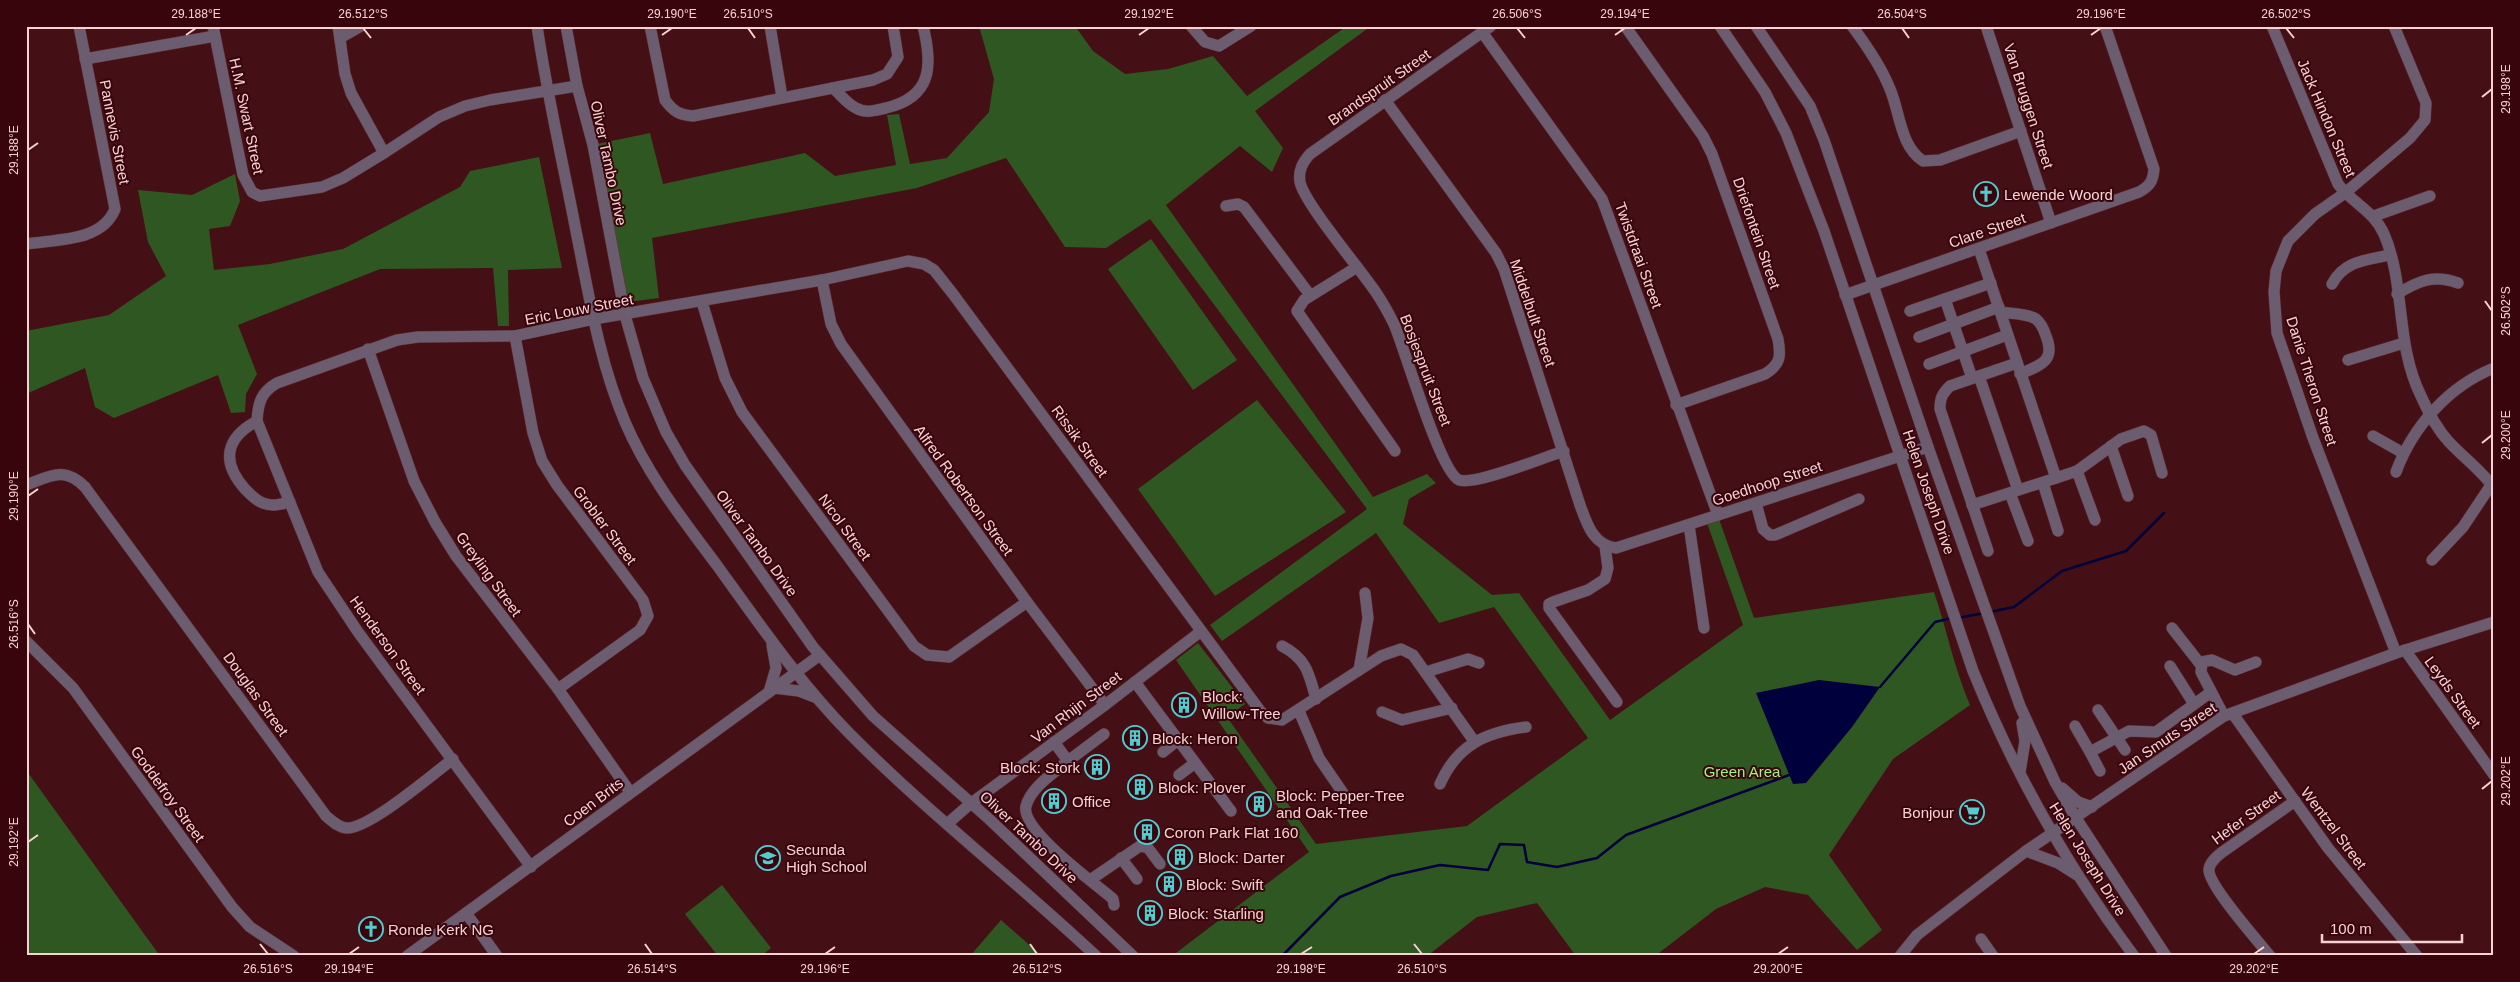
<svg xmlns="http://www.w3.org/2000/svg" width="2520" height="982" font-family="Helvetica,sans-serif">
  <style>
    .green { fill: #2f5721 }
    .water { fill: #00003c }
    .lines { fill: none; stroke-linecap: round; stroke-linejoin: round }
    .stream { stroke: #00003c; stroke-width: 2.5 }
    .minor-casing { stroke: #602f34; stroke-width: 12 }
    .minor { stroke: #6b5c70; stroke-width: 11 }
    .ticks { fill: none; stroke: #f6d3d2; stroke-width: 2 }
    .labels { text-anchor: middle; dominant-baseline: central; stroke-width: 4; stroke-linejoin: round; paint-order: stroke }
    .street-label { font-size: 15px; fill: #f6d3d2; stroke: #39050d }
    .poi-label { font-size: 15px; fill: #f6d3d2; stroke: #39050d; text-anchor: start }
    .park-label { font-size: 15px; fill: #9cf77d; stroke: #39050d }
    .neatline { fill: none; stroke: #f6d3d2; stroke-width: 2 }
    .ticks-label { font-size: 12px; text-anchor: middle; fill: #f6d3d2 }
  </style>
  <rect width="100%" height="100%" fill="#441016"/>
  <g class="green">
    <path d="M 979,26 L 1075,26 L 1093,51 L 1125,74 L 1168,69 L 1213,56 L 1247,96 L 1347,26 L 1371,26 L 1255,111 L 1283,148 L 1272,172 L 1240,146 L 1166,205 L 1373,497 L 1427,474 L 1436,483 L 1409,499 L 1403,524 L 1492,595 L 1519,593 L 1610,720 L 1743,625 L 1707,523 L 1719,519 L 1754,618 L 1934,592 C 1947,630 1954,668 1970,705 L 1893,759 L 1829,855 L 1882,930 L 1857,950 L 1808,895 L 1765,887 L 1716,909 L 1655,956 L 1576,956 L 1537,903 L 1477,917 L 1427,956 L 1172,956 L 1309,852 L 1176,660 L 1198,643 L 1245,704 L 1227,717 L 1316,844 L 1467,826 L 1588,738 L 1494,607 L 1439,623 L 1376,533 L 1222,641 L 1210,625 L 1367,509 L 1150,219 L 1106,248 L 1065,247 L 1006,158 L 917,188 L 652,238 L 659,298 L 627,302 L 597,144 L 650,133 L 663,184 L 805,153 L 835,176 L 896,165 L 887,115 L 899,114 L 910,164 L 947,158 L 989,112 L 994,79 Z"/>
    <polygon points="539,157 562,268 508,270 509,326 498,326 493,268 380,269 238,325 257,374 246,394 245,412 231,413 218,375 114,418 95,407 85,368 26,394 26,331 109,315 166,276 148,242 138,190 192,195 235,174 240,201 230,226 209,229 214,270 270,264 343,249 460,187 470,171"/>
    <polygon points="1151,239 1237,360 1193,390 1108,269"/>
    <polygon points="1257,400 1346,512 1215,596 1138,489"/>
    <polygon points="26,770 160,956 26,956"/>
    <polygon points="722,885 771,948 761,956 718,956 685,914"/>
    <polygon points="1001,920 1042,956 970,956"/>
  </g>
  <polygon class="water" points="1819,680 1880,687 1852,727 1806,783 1793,784 1756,693"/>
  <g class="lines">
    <g class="stream">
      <polyline points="1990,612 2014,607 2062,571 2126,551 2164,513"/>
      <polyline points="1958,618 1984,613"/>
      <polyline points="1880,687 1935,622 1952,618"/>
      <polyline points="1282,956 1340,897 1391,876 1440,865 1488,870 1500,844 1524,845 1527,862 1557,867 1597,858 1626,835 1789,775"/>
    </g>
    <defs>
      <g id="minor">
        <polyline points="213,26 243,175 252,192 260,196 322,187 343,178 384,153 439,117 465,106 490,100 577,86"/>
        <polyline points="338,26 345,74 351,93 384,153"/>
        <path d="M 537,26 C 547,95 563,163 576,231 C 589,295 599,361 625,422 C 647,474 683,520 716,564 C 758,622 799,682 849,733 C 927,812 1015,880 1096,956"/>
        <polyline points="566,26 577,86 593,145 625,315 643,378 666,432 685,465 813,647 873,716 989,819 1133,956"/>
        <path d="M 650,26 L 665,100 C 673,111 679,115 693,116 L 873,80 L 887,74 L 898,57 L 893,26"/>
        <polyline points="770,26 782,97"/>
        <polyline points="1191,26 1205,42 1219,46 1251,26"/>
        <path d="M 1491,26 L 1310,154 C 1303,162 1298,170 1300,182 C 1304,203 1362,271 1377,294 C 1383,303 1389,314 1394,324 C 1405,349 1440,472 1459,480 C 1475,486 1544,457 1564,451"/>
        <path d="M 1625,26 L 1703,136 L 1712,154 L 1778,339 C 1781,356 1781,364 1765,374 L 1676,405"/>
        <path d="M 1720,26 L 1765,92 L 1786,133 L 1824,231 L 1973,671 C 2014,772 2069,869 2134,956"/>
        <polyline points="1756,26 1810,106 1824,140 1928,447 2020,706 2055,782 2076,818 2166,956"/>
        <path d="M 1852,26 C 1867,46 1881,66 1890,89 C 1900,112 1900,146 1923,161 L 1940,160 L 2021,131"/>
        <polyline points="1986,26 2051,223"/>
        <path d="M 2272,26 L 2338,184 C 2352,203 2374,211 2384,234 C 2406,285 2395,344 2421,396 C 2428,412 2437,429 2449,442 C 2463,457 2482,471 2494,488"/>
        <polyline points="2394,26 2426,103 2425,120 2410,138 2345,193 2315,214 2288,241 2276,271 2274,292 2277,333 2313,438 2396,653"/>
        <polyline points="1482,32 1602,199 1718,515"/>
        <polyline points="340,38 361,26"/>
        <polyline points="85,59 215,36"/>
        <path d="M 833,88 C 840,94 847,104 856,108 C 866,114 876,110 886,108 C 932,97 933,66 923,26"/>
        <path d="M 1385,100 L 1496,253 L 1504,269 L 1580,505 C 1587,524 1593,545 1616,548 L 1928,447"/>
        <polyline points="1226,206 1238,204 1244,207 1310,295"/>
        <polyline points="2374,216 2430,196"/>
        <path d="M 26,244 C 57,239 102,242 115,209 L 79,26"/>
        <polyline points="1357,267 1304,300 1297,311 1395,451"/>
        <polyline points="822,280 831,324 841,344 1027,602 1105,705"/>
        <path d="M 2332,284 C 2344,261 2366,260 2390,255"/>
        <path d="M 2397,294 C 2418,281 2434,274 2458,283"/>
        <path d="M 1845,295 L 2139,192 C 2150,186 2153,181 2154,169 L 2105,26"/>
        <polyline points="1945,299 1972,378"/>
        <polyline points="702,302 725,378 742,412 914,646 927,655 949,657 1027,602"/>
        <polyline points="1910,311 1991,283"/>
        <path d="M 2000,312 C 2011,314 2026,313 2036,319 C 2041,323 2044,330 2046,336 C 2056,361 2041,365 2020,374"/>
        <polyline points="515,336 533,433 542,461 557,485 643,600 648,616 640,630 558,689"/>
        <polyline points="1919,337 1999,307"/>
        <polyline points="368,349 414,481 435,522 456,556 558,689 630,792"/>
        <polyline points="2348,360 2404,343"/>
        <polyline points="1929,364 2007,335"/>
        <polyline points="1979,376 2018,490"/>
        <path d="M 257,421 C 225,438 221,462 245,489 C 250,494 256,501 263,503 C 272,507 281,504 290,502"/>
        <polyline points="2373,436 2403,453"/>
        <polyline points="2111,446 2128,496"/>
        <polyline points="2077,471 2095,520"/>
        <path d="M 2396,472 C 2413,426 2449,386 2494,368"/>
        <polyline points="2056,478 2077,471 2121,439 2144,431 2151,435 2162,473"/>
        <polyline points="2043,483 2058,531"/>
        <path d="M 26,485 C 51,476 64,466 85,487 L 326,816 C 332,821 338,827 346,828 C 368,830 433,774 453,759"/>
        <polyline points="2010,493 2028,541"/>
        <polyline points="1756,503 1763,529 1770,535 1775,535 1859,499"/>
        <polyline points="1972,505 2056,478 1979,249"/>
        <polyline points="1689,525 1704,628"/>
        <polyline points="1605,546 1608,568 1605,579 1588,590 1553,602 1549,604 1549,608 1617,702"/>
        <path d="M 1988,551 L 1940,409 C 1940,398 1942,394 1950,386 L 2017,363"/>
        <polyline points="2432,560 2463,527 2491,485"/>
        <polyline points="2172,628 2201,665"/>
        <polyline points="26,641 73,688 232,907 250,927 294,956"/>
        <path d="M 1282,646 C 1307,659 1309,674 1316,699"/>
        <polyline points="2405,650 2494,775"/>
        <polyline points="2170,666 2194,704"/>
        <polyline points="1359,670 1368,618 1365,593"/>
        <polyline points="1426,672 1468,659 1479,663"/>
        <polyline points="1135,682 1231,811"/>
        <polyline points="774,688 799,691 817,698"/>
        <polyline points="769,692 776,668 772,645"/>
        <polyline points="2098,710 2125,750"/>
        <polyline points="1299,711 1319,758 1345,796"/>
        <polyline points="1382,712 1402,720 1452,708"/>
        <polyline points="2233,714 2328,848 2417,956"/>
        <polyline points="2224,716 2201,672 2202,662 2212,660 2235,670 2256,662"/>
        <polyline points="2075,726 2090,752 2129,731 2156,732 2211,692"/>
        <path d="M 1054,742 L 1068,761 C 1054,773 1031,787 1026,806 C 1020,830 1096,884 1113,899 L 1114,905"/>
        <polyline points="1163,752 1178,740"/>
        <polyline points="2090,752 2100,771"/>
        <polyline points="1068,761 1104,734"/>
        <polyline points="2020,772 2025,741 2022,723"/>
        <polyline points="1179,775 1195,763"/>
        <path d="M 1440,784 C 1457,745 1486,732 1526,727"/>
        <polyline points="2062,788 2078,802 2092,807"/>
        <polyline points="947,824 970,804 1105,705 1200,632"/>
        <polyline points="2026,851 2058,863 2077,875"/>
        <polyline points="1121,858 1137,879"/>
        <path d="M 531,867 L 358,632 L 318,572 L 257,421 C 258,403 261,392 277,383 L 397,340 L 418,337 L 515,336 L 594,319 L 822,280 L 908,261 L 924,264 L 934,270 L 953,294 L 1261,712 L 1268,718 L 1282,720 L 1381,656 L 1401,649 L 1413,655 L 1474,741"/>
        <polyline points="1090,880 1140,846 1148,848 1160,864"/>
        <polyline points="466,913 497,956"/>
        <polyline points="1981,939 1993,956"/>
        <polyline points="407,956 820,655"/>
        <polyline points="1900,956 1917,935 2026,851 2224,716 2396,653 2494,622"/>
        <path d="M 2270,956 C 2258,941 2207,884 2209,869 C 2210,862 2216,857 2221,853 L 2295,801"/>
      </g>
    </defs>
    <use href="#minor" class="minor-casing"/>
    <use href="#minor" class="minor"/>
  </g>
  <path class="ticks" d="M 363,28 L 371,38M 748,28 L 755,38M 1517,28 L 1525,38M 1902,28 L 1909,38M 2286,28 L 2294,38M 186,35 L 196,28M 662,35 L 672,28M 1139,35 L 1149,28M 1615,35 L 1625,28M 2091,35 L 2101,28M 2482,97 L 2492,89M 28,150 L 38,143M 2485,301 L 2492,311M 2482,443 L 2492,435M 28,496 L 38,489M 28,624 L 35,634M 2482,789 L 2492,781M 28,842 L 38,835M 260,944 L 268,954M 645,944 L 652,954M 1030,944 L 1037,954M 1414,944 L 1422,954M 349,954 L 359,947M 825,954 L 835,947M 1301,954 L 1312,947M 1778,954 L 1788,947M 2254,954 L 2264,947"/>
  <defs>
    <symbol id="church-ring" viewBox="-11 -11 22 22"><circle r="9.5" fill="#39050d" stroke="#52ccd1" stroke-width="1.5"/><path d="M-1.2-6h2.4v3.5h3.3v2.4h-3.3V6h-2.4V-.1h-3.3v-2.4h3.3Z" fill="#52ccd1"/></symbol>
    <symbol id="building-ring" viewBox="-11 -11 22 22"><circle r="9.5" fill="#39050d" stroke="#52ccd1" stroke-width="1.5"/><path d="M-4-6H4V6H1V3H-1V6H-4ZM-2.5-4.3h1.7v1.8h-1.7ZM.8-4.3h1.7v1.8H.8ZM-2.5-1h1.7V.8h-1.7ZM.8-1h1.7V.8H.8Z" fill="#52ccd1"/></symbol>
    <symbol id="supermarket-ring" viewBox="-11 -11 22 22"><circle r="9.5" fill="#39050d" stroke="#52ccd1" stroke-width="1.5"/><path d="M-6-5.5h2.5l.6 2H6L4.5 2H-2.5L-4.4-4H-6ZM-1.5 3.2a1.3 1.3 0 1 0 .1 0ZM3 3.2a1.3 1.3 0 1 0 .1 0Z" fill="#52ccd1"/></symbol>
    <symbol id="school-ring" viewBox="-11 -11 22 22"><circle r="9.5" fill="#39050d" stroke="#52ccd1" stroke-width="1.5"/><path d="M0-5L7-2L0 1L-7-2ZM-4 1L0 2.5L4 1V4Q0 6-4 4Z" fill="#52ccd1"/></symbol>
  </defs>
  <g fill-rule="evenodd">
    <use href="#church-ring" x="1972" y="180" width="28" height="28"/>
    <use href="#building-ring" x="1170" y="691" width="28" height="28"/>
    <use href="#building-ring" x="1121" y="724" width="28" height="28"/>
    <use href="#building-ring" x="1083" y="753" width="28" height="28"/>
    <use href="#building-ring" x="1126" y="773" width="28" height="28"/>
    <use href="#building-ring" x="1040" y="787" width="28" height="28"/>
    <use href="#building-ring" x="1245" y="790" width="28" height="28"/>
    <use href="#supermarket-ring" x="1958" y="798" width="28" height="28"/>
    <use href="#building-ring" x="1133" y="818" width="28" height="28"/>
    <use href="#building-ring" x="1166" y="843" width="28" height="28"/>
    <use href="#school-ring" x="754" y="844" width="28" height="28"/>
    <use href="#building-ring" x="1155" y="870" width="28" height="28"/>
    <use href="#building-ring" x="1136" y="899" width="28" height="28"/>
    <use href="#church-ring" x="357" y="915" width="28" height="28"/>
  </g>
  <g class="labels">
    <g class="street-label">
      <text transform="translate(1379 87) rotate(-35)">Brandspruit Street</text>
      <text transform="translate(2029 106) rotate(72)">Van Bruggen Street</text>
      <text transform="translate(247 116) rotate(78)">H.M. Swart Street</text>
      <text transform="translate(2327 118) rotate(67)">Jack Hindon Street</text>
      <text transform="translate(115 132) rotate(79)">Pannevis Street</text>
      <text transform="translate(609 163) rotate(78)">Oliver Tambo Drive</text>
      <text transform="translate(1987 230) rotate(-19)">Clare Street</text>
      <text transform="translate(1757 233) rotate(71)">Driefontein Street</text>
      <text transform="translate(1639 255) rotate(70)">Twistdraai Street</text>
      <text transform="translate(579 309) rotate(-11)">Eric Louw Street</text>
      <text transform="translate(1533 313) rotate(71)">Middelbult Street</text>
      <text transform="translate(1426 370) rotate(69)">Bosjespruit Street</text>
      <text transform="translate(2312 381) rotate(72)">Danie Theron Street</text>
      <text transform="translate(1080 441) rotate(54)">Rissik Street</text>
      <text transform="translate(1767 483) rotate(-18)">Goedhoop Street</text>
      <text transform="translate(964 490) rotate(54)">Alfred Robertson Street</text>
      <text transform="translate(1929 492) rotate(71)">Helen Joseph Drive</text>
      <text transform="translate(605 525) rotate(53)">Grobler Street</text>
      <text transform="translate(845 527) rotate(54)">Nicol Street</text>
      <text transform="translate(757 543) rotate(54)">Oliver Tambo Drive</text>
      <text transform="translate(489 574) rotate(54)">Greyling Street</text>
      <text transform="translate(388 645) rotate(54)">Henderson Street</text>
      <text transform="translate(2453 692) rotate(54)">Leyds Street</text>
      <text transform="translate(256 694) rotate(54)">Douglas Street</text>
      <text transform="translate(1076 707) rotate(-37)">Van Rhijn Street</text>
      <text transform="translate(2167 738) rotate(-34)">Jan Smuts Street</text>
      <text transform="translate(168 794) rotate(54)">Goddefroy Street</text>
      <text transform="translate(593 802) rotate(-37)">Coen Brits</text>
      <text transform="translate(2246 817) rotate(-36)">Hefer Street</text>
      <text transform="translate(2334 828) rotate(53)">Wentzel Street</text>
      <text transform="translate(1029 837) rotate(43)">Oliver Tambo Drive</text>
      <text transform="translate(2088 859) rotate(58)">Helen Joseph Drive</text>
    </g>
    <g class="poi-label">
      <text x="2004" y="194">Lewende Woord</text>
      <text x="1202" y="696">Block:<tspan x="1202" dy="17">Willow-Tree</tspan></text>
      <text x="1152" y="738">Block: Heron</text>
      <text x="1080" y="767" text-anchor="end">Block: Stork</text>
      <text x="1158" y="787">Block: Plover</text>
      <text x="1276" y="795">Block: Pepper-Tree<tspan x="1276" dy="17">and Oak-Tree</tspan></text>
      <text x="1072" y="801">Office</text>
      <text x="1954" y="812" text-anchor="end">Bonjour</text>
      <text x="1164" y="832">Coron Park Flat 160</text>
      <text x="786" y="849">Secunda<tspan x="786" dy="17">High School</tspan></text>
      <text x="1198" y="857">Block: Darter</text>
      <text x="1186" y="884">Block: Swift</text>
      <text x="1168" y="913">Block: Starling</text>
      <text x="388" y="929">Ronde Kerk NG</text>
    </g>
    <g class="park-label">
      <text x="1742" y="771">Green Area</text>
    </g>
  </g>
  <rect width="2520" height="982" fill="none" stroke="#39050d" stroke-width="55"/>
  <path d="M2322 934v8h140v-8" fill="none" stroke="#f6d3d2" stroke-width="2.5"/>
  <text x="2330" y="934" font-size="15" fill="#f6d3d2" stroke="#39050d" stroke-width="4" paint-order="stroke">100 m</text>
  <rect x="28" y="28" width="2464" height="926" class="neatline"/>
  <g class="ticks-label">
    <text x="196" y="18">29.188°E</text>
    <text x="363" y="18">26.512°S</text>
    <text x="672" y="18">29.190°E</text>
    <text x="748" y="18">26.510°S</text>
    <text x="1149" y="18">29.192°E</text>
    <text x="1517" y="18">26.506°S</text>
    <text x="1625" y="18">29.194°E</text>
    <text x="1902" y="18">26.504°S</text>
    <text x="2101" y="18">29.196°E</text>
    <text x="2286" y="18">26.502°S</text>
    <text transform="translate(2506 89) rotate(-90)" y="4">29.198°E</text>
    <text transform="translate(14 150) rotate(-90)" y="4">29.188°E</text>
    <text transform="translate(2506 311) rotate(-90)" y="4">26.502°S</text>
    <text transform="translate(2506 435) rotate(-90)" y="4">29.200°E</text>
    <text transform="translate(14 496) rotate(-90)" y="4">29.190°E</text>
    <text transform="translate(14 624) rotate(-90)" y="4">26.516°S</text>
    <text transform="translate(2506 781) rotate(-90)" y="4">29.202°E</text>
    <text transform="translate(14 842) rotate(-90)" y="4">29.192°E</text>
    <text x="268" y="973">26.516°S</text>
    <text x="349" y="973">29.194°E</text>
    <text x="652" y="973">26.514°S</text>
    <text x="825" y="973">29.196°E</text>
    <text x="1037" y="973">26.512°S</text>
    <text x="1301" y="973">29.198°E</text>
    <text x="1422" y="973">26.510°S</text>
    <text x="1778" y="973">29.200°E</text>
    <text x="2254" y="973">29.202°E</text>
  </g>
</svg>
